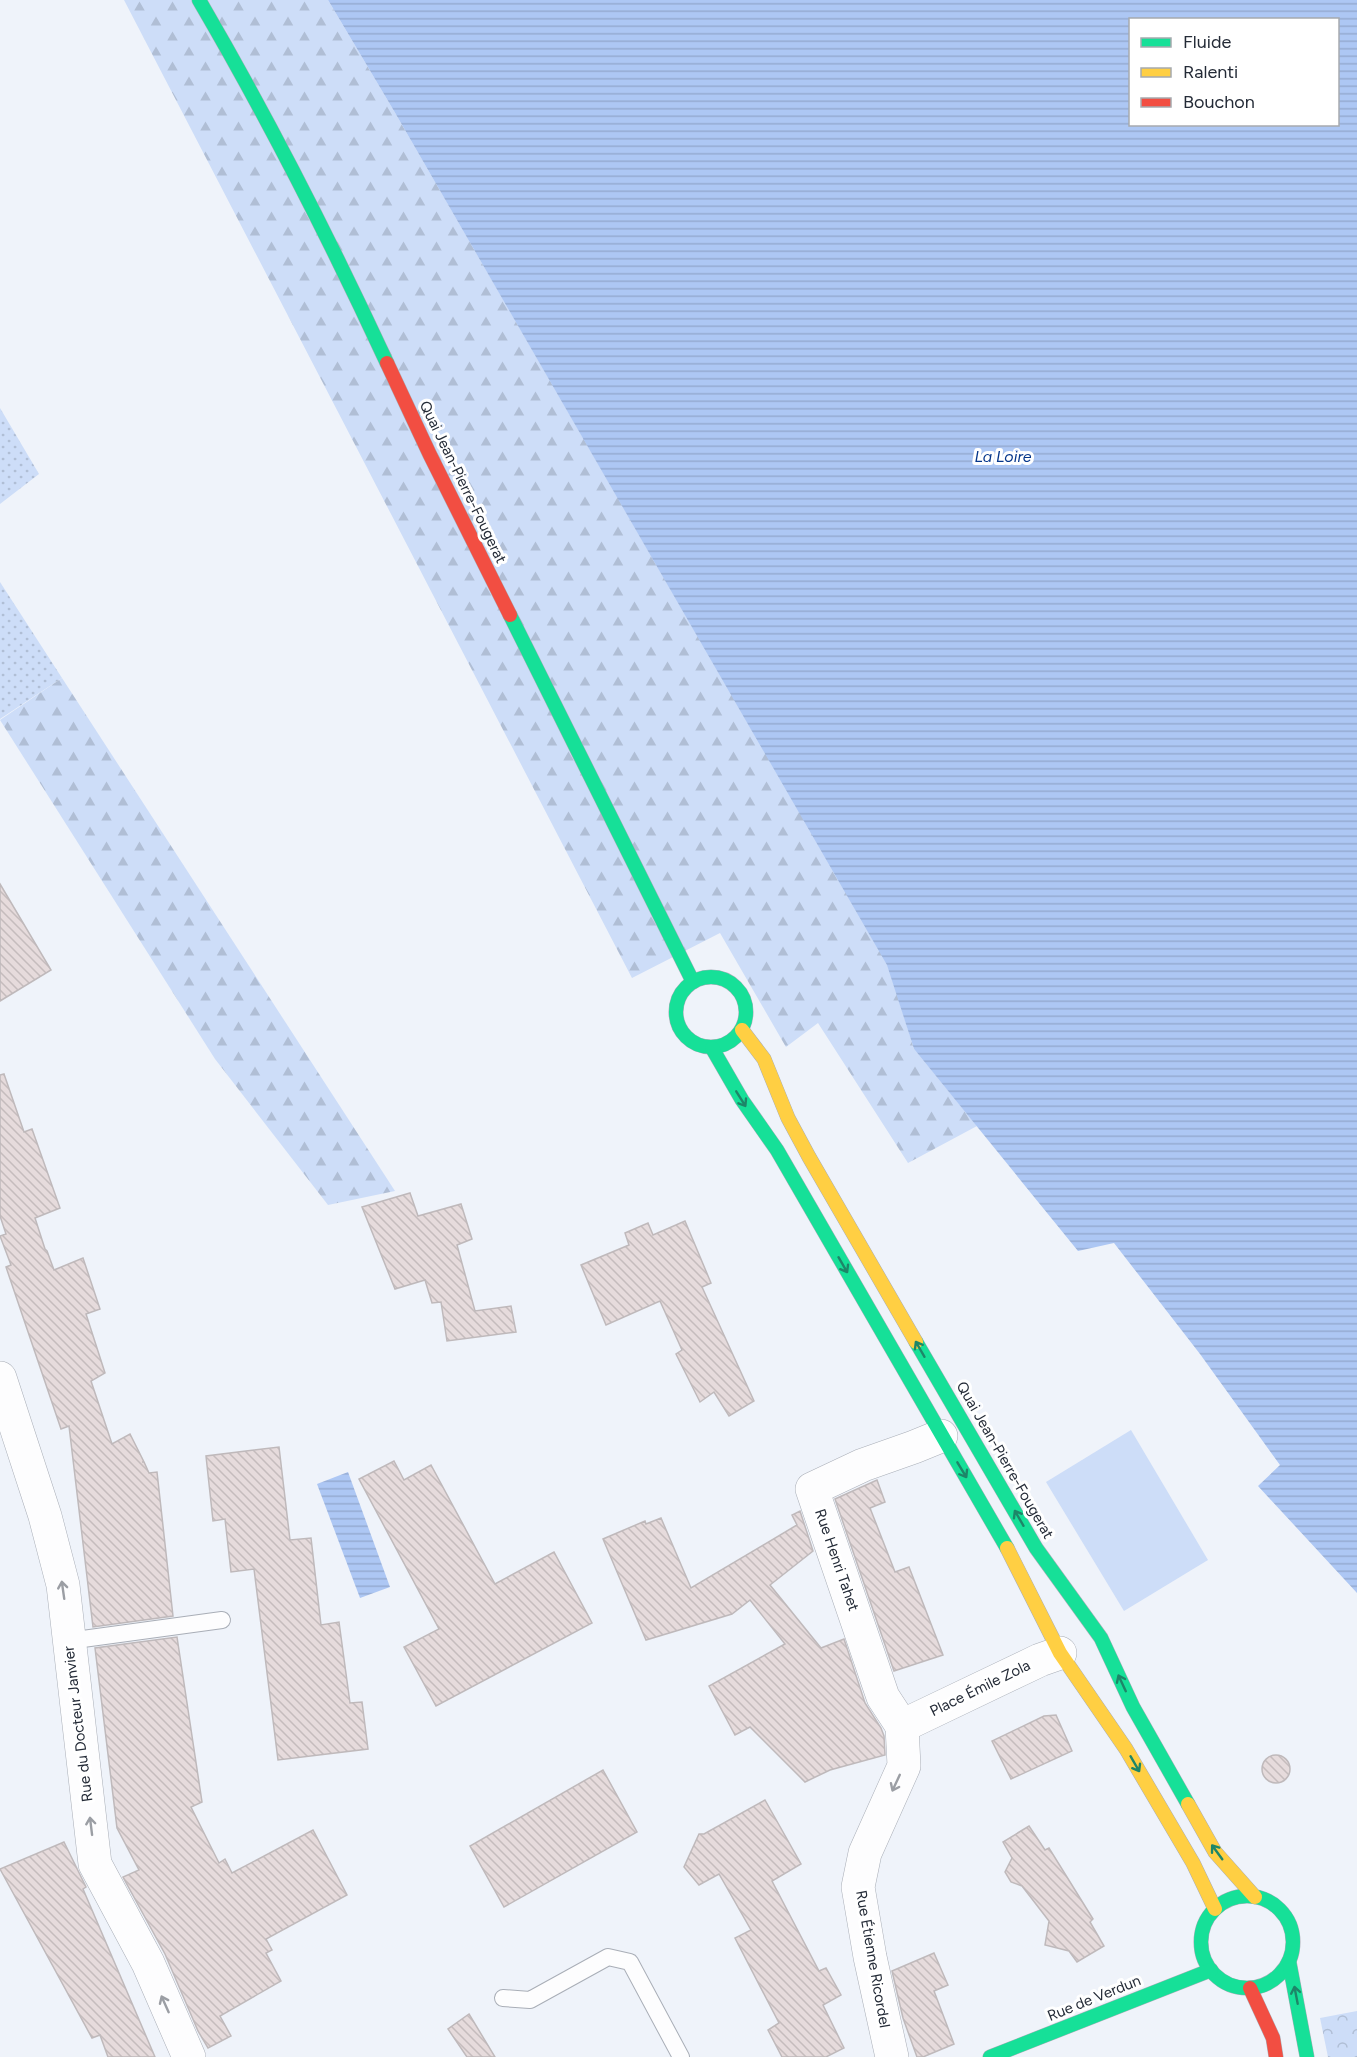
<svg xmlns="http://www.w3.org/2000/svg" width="1357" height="2057" font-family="Figtree,sans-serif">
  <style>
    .grass { fill: url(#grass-dots) }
    .forest { fill: url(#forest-firs) }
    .park { fill: url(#park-crowns) }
    .pitch { fill: #cdddf8 }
    .water { fill: url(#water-rules); fill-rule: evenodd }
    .building { fill: url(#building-back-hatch); stroke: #bfb9bb; stroke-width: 1.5 }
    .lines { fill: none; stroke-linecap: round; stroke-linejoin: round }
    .lane-casing { stroke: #a9aeb7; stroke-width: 18 }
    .street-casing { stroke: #a9aeb7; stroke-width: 34 }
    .fast-casing { stroke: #a9aeb7; stroke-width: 15 }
    .slow-casing { stroke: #a9aeb7; stroke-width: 15 }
    .jam-casing { stroke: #a9aeb7; stroke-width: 15 }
    .lane { stroke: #fdfdfe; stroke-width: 16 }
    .street { stroke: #fdfdfe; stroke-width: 33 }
    .fast { stroke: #16e098; stroke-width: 14 }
    .slow { stroke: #ffcf43; stroke-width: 14 }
    .jam { stroke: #f24e42; stroke-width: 14 }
    .oneway { stroke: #1d8668 }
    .oneway2 { stroke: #9b9ea4 }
    .labels { text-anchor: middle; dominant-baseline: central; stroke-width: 6; stroke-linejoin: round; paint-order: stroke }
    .street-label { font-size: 15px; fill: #242b37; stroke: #fff }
    .water-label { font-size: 16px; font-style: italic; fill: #04358a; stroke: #fff }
  </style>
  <defs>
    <pattern id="grass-dots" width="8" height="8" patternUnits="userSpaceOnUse" patternTransform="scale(1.5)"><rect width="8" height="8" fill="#cdddf8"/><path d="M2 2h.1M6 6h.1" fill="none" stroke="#b0bed5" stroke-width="1.8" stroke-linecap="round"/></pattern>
    <pattern id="forest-firs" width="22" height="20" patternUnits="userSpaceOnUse" patternTransform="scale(1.5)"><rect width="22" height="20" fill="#cdddf8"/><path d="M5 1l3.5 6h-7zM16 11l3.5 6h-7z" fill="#b0bed5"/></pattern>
    <pattern id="park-crowns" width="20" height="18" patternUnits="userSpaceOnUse" patternTransform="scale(1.5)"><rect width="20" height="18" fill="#cdddf8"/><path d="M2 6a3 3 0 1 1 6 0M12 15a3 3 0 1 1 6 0" fill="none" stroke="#b0bed5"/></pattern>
    <pattern id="water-rules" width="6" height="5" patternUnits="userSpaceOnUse" patternTransform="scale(1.5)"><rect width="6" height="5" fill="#adc7f4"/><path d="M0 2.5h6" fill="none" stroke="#95abd2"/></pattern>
    <pattern id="building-back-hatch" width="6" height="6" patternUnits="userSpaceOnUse" patternTransform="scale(1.5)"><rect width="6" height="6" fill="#e6dbdc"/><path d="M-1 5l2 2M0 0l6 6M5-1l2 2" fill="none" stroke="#c5bcbd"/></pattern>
  </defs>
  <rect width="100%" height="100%" fill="#eff3fa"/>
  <g class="grass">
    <polygon points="0,408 39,474 0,504"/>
    <polygon points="0,582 62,678 0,719"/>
  </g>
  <g class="forest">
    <polygon points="124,0 328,0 394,111 888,965 914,1049 977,1126 908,1163 818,1023 786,1047 720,933 632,978"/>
    <polygon points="62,678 395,1191 328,1205 215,1059 0,720"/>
  </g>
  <polygon class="park" points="1357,2011 1357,2057 1328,2057 1320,2018"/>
  <polygon class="pitch" points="1131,1430 1208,1560 1124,1611 1046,1482"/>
  <g class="water">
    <path d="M 328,0 L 1357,0 L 1357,1593 L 1258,1486 L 1280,1465 L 1200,1354 L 1114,1243 L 1078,1251 L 914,1049 L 887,965 L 394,111 ZM 1130,20 L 1338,20 L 1338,124 L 1130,124 Z"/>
    <polygon points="348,1472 390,1587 360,1598 317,1484"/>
  </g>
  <g class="building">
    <polygon points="0,884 51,970 0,1001"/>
    <polygon points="4,1074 24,1132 32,1129 60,1208 35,1218 45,1249 47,1251 54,1270 83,1258 100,1309 86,1314 105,1373 91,1381 112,1444 130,1434 144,1462 142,1462 144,1462 149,1473 157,1472 173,1616 93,1627 69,1426 61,1429 6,1267 11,1265 0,1236 6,1234 0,1216 0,1075"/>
    <polygon points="410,1193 418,1216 461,1204 472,1239 457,1245 475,1311 511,1306 516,1332 447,1341 441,1302 432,1303 425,1280 395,1289 362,1207"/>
    <polygon points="685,1221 711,1283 702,1287 754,1401 729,1416 714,1392 700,1402 676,1354 682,1350 660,1301 606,1325 581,1265 629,1245 625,1233 648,1223 653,1235"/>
    <polygon points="279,1447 290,1540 311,1538 321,1625 339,1622 350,1703 362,1702 368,1749 278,1760 254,1569 231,1572 225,1519 213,1521 206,1456"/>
    <polygon points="394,1461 404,1480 431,1465 495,1584 554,1552 592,1623 436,1706 404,1647 439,1629 359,1479"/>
    <polygon points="877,1480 885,1502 870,1508 895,1572 909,1567 943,1655 894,1671 835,1499"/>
    <polygon points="800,1511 813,1551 770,1585 821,1648 844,1639 865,1703 881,1728 884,1736 885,1755 830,1770 805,1782 750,1727 735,1735 709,1686 785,1644 750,1600 732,1614 646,1640 603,1539 645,1521 646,1524 661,1518 691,1588 797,1525 792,1515"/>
    <polygon points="177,1637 202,1802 191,1807 219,1863 225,1859 232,1873 313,1830 347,1895 266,1939 272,1950 266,1953 281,1981 220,2016 231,2036 208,2048 198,2031 165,1954 123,1877 139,1870 117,1828 95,1648"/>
    <polygon points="1056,1715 1072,1751 1011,1779 992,1741 1044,1716"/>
    <circle cx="1276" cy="1769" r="14"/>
    <polygon points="603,1770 637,1832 504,1907 470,1846"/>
    <polygon points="765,1800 801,1864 772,1881 819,1971 826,1968 841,1995 823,2005 844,2048 826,2057 782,2057 768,2030 779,2023 735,1938 751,1930 719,1874 699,1885 684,1867 699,1834 704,1834"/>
    <polygon points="1029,1826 1045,1850 1049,1848 1093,1919 1090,1922 1104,1946 1077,1962 1069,1951 1045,1945 1049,1921 1022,1886 1011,1882 1005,1872 1012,1858 1003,1842"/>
    <polygon points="64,1842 86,1887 83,1889 155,2057 108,2057 100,2035 92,2038 0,1869"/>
    <polygon points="934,1953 948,1985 934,1991 954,2044 923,2057 917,2057 903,2018 892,1971"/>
    <polygon points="469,2014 495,2057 467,2057 448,2029"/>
  </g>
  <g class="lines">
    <defs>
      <g id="lane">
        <polyline points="68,1641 222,1620"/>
        <polyline points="503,1998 530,2000 608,1957 630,1962 681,2057"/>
      </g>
      <g id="street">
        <polyline points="0,1378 45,1516 63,1585 95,1864 148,1963 189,2057"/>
        <polyline points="902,1726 883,1697 812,1489 863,1465 914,1447 941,1436"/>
        <polyline points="902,1726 1040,1660 1060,1653"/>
        <polyline points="892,2057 870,1957 858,1887 865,1853 904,1766 902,1726"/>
      </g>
      <g id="fast">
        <path d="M 199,0 C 268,118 330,240 387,363"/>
        <polyline points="510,615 693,982"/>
        <circle cx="711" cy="1012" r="35"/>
        <polyline points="712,1048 742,1100 777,1150 1007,1548"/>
        <polyline points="916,1342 1036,1548 1101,1638 1133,1707 1188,1804"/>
        <circle cx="1247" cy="1942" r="46"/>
        <polyline points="1289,1961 1307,2057"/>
        <polyline points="990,2057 1211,1970"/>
      </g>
      <g id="slow">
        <polyline points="742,1030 764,1059 788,1118 809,1157 916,1342"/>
        <polyline points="1007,1548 1060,1653 1126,1749 1193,1863 1215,1909"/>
        <polyline points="1188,1804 1215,1852 1255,1897"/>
      </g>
      <g id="jam">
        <polyline points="387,363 430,455 510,615"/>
        <polyline points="1250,1988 1273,2038 1276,2057"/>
      </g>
    </defs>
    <use href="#lane" class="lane-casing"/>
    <use href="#street" class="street-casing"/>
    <use href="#fast" class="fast-casing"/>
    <use href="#slow" class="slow-casing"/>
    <use href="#jam" class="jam-casing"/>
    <use href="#lane" class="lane"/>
    <use href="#street" class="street"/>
    <use href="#fast" class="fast"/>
    <use href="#slow" class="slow"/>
    <use href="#jam" class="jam"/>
  </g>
  <defs><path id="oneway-shaft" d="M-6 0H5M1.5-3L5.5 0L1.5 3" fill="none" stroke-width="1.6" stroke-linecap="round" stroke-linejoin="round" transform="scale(1.5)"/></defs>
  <g class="oneway">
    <use href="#oneway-shaft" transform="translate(741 1099) rotate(58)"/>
    <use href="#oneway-shaft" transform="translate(843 1265) rotate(60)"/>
    <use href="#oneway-shaft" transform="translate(920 1349) rotate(-120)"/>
    <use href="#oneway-shaft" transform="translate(962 1470) rotate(59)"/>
    <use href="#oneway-shaft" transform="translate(1019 1518) rotate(-120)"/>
    <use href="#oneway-shaft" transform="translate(1122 1683) rotate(-115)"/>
    <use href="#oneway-shaft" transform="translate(1135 1764) rotate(60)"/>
    <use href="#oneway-shaft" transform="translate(1217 1852) rotate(-126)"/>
    <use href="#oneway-shaft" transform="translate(1296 1995) rotate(-101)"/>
  </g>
  <g class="oneway2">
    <use href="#oneway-shaft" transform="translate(63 1590) rotate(-98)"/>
    <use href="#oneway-shaft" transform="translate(896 1783) rotate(115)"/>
    <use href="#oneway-shaft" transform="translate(91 1826) rotate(-97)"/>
    <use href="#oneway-shaft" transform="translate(165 2004) rotate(-114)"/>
  </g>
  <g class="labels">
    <g class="street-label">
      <text transform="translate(463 482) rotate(64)">Quai Jean-Pierre-Fougerat</text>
      <text transform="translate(1005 1460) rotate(60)">Quai Jean-Pierre-Fougerat</text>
      <text transform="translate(837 1560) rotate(71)">Rue Henri Tahet</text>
      <text transform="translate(980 1688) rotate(-26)">Place Émile Zola</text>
      <text transform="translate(78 1724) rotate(-97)">Rue du Docteur Janvier</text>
      <text transform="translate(873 1959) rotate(80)">Rue Étienne Ricordel</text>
      <text transform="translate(1094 1998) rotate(-22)">Rue de Verdun</text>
    </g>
    <g class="water-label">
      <text x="1003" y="456">La Loire</text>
    </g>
  </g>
  <rect x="1129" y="18" width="210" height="108" fill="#ffffff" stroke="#a7aaaf" stroke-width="1.5"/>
  <rect x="1141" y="38" width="30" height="9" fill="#16e098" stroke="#a7aaaf" stroke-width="1.5"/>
  <text x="1183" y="48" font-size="18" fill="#242b37">Fluide</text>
  <rect x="1141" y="68" width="30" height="9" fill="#ffcf43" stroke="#a7aaaf" stroke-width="1.5"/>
  <text x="1183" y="78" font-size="18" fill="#242b37">Ralenti</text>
  <rect x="1141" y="98" width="30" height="9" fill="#f24e42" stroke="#a7aaaf" stroke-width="1.5"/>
  <text x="1183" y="108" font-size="18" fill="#242b37">Bouchon</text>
</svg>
